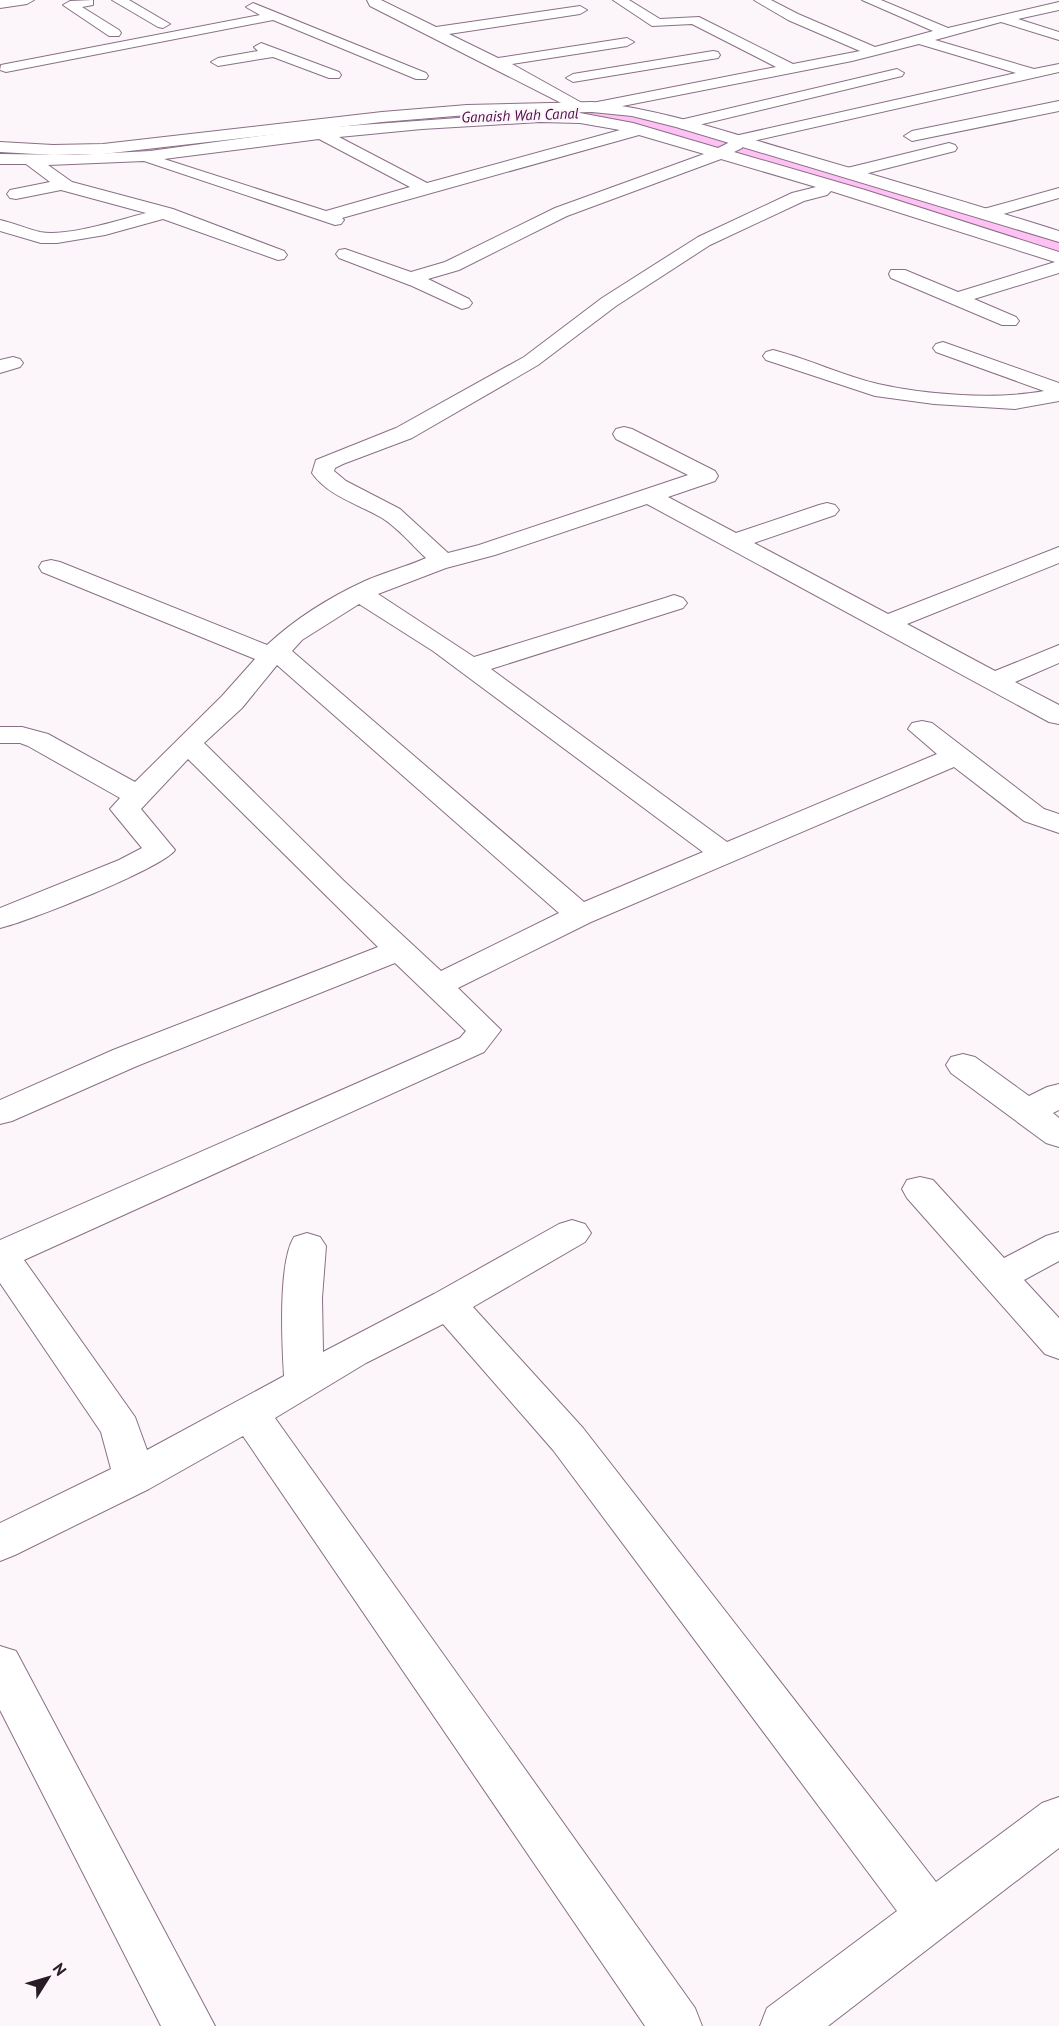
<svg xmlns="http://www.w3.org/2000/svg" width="1059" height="2026" font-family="'PT Sans',sans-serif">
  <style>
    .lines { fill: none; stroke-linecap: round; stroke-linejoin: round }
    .canal { fill: #fec1f4; fill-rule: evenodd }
    .minor-casing { stroke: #896f85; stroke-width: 2 }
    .tertiary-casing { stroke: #896f85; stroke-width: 2 }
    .minor { fill: #fff; fill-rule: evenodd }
    .tertiary { fill: #fff; fill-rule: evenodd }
    .labels { text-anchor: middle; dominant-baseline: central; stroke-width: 4.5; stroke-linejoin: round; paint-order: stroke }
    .far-water-label { font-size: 15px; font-style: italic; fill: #500a4a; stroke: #fcf6fb }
  </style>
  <rect width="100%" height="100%" fill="#fcf6fb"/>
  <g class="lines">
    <polygon class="canal" points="581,107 666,124 1059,242 1059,255 655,133 581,117 509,118 332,133 148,157 0,160 0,148 148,145 332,121 509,108"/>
    <defs>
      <g id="minor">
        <polygon points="0,0 34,0 27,4 0,8"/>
        <polygon points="93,0 93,5 82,7 119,30 121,33 119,36 109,36 63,5 70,1"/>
        <polygon points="112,0 129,0 170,24 163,28 158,27"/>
        <polygon points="367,0 381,0 436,27 580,6 587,10 580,14 449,34 498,58 627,38 634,42 627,46 512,64 582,103 585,106 582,109 577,111 370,6"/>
        <path d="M 613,0 L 629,0 L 660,19 L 699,17 L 793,64 L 860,51 L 788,20 L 754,0 L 771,0 L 798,14 L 875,47 L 933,31 L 862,0 L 881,0 L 948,28 L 1059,2 L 1059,10 L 1018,19 L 1059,32 L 1059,40 L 1001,22 L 935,40 L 1034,69 L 1059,64 L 1059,72 L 744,143 L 742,148 L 734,152 L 865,190 L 1059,252 L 1059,273 L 974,299 L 1016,317 L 1019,321 L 1016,325 L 1002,325 L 891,278 L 889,274 L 891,270 L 905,270 L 958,292 L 1055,262 L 831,191 L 827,195 L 804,201 L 710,245 L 616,306 L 538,365 L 412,438 L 343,464 L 335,468 L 334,471 L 346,481 L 400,509 L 448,553 L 479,545 L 688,475 L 616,439 L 613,434 L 616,429 L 624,427 L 632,429 L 715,471 L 718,476 L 715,481 L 668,497 L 736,533 L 819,505 L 827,503 L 835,505 L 839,510 L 835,515 L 754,543 L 888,614 L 1059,547 L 1059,563 L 907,624 L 995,671 L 1059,645 L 1059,663 L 1015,682 L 1059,705 L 1059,724 L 1049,722 L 647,504 L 495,555 L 446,568 L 378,594 L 474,657 L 665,598 L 674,595 L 683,598 L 687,603 L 683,608 L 491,669 L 727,842 L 937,754 L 908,729 L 912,723 L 922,721 L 932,723 L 1044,809 L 1059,814 L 1059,833 L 1024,821 L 954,767 L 591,922 L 458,988 L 501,1030 L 484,1052 L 24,1260 L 135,1417 L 147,1450 L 284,1376 C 282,1343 278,1263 294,1237 L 307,1233 L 320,1237 L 326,1246 L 322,1298 L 323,1352 L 434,1294 L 559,1224 L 572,1220 L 585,1224 L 591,1233 L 585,1242 L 473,1307 L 583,1428 L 936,1882 L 1042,1803 L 1059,1797 L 1059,1848 L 828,2026 L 760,2026 L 767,2008 L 897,1911 L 553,1450 L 443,1324 L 366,1363 L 275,1418 L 695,2008 L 702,2026 L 645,2026 L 243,1436 L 149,1489 L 15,1555 L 0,1561 L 0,1523 L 111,1469 L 101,1432 L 0,1283 L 0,1240 L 460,1038 L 466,1031 L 395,963 L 137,1066 L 12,1121 L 0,1124 L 0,1100 L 113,1050 L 378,947 L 188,759 L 141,809 L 175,850 C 163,868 27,922 0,928 L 0,908 L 119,860 L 142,848 L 110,809 L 120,798 L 28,746 L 20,743 L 0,743 L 0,727 L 22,727 L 48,734 L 135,782 L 222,696 L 255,659 L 42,572 L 39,567 L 42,562 L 51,560 L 60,562 L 267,645 C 295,619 330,597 365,581 C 385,572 406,567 426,558 C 412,545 398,528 382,518 C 358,504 328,496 312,473 L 316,460 L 396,428 L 524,357 L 602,298 L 698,237 L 792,193 L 816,187 L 721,159 L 567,216 L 459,270 L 428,279 L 469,299 L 472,303 L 469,307 L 462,309 L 412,286 L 339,258 L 336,254 L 339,250 L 345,249 L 411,272 L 445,262 L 555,208 L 704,154 L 639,135 L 342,218 L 344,220 L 341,224 L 335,225 L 144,161 L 48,165 L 72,182 L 173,209 L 284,251 L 287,255 L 284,259 L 278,260 L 163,219 L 105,235 L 57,243 L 41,243 L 0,231 L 0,220 C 14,223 27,229 40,232 C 67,237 119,220 146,213 L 61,190 L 16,199 L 10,198 L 7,194 L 10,190 L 50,182 L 26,164 L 0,164 L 0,154 L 74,155 L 150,151 L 319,128 L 540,112 L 580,113 L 633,123 L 718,148 L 728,143 L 730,137 L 1016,73 L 919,44 L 852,61 L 592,112 L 587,110 L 584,107 L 587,104 L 776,67 L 692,24 L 652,26 ZM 540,122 L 580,123 L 620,130 L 427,183 L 339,137 L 422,129 ZM 319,139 L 410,187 L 326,211 L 164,159 ZM 359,604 L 433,651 L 703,852 L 584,902 L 292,651 L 302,640 ZM 277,665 L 559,913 L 441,971 L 345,882 L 204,743 L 242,708 Z"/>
        <polygon points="253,3 426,73 428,76 426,79 416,79 273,20 6,72 0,70 1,65 6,64 260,15 246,7"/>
        <polygon points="261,43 339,72 341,75 339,78 329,78 273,57 218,66 211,62 218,58 258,51 254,47"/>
        <polygon points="713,51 718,52 720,55 718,58 573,82 566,78 573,74"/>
        <polygon points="897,69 904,73 902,76 682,129 674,124 676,121"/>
        <polygon points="1059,101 1059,111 912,141 904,136 912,131"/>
        <polygon points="949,143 955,145 957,148 955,151 849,178 841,173 843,169"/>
        <polygon points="1059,188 1059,198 986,219 980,218 977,214 980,210"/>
        <path d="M 943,342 L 1059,383 L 1059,401 L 1015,409 L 934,404 L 875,396 L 766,360 L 763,356 L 766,352 L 773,350 C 809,359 843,376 878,384 C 926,395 996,400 1044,391 L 936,352 L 933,348 L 936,344 Z"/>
        <polygon points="13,357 20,359 23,363 20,367 0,373 0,360"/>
        <polygon points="963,1054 975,1057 1029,1096 1047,1087 1059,1084 1059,1110 1053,1113 1059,1118 1059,1147 1046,1143 951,1073 946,1065 951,1057"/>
        <polygon points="920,1177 933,1180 1004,1258 1046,1236 1059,1232 1059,1261 1024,1280 1059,1318 1059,1359 1045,1354 907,1198 902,1189 907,1180"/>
        <polygon points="0,1646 16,1651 215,2026 161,2026 0,1710"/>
      </g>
      <path id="tertiary" d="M 592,102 C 661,109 726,132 792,151 C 881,177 970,203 1059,231 L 1059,242 L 676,127 L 632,116 L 592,112 L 467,115 L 382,122 L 103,154 L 53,155 L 0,152 L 0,142 L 53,145 L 103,144 L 382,112 L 467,105 Z"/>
    </defs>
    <use href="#minor" class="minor-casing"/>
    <use href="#tertiary" class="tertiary-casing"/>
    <use href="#minor" class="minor"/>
    <use href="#tertiary" class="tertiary"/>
  </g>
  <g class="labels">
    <g class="far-water-label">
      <text transform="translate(520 115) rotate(-2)">Ganaish Wah Canal</text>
    </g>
  </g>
  <g transform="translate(48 1978) rotate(53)" stroke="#fcf6fb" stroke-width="4.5" paint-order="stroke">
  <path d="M0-4.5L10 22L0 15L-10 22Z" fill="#271c25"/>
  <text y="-9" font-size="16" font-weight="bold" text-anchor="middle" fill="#271c25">N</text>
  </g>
</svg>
